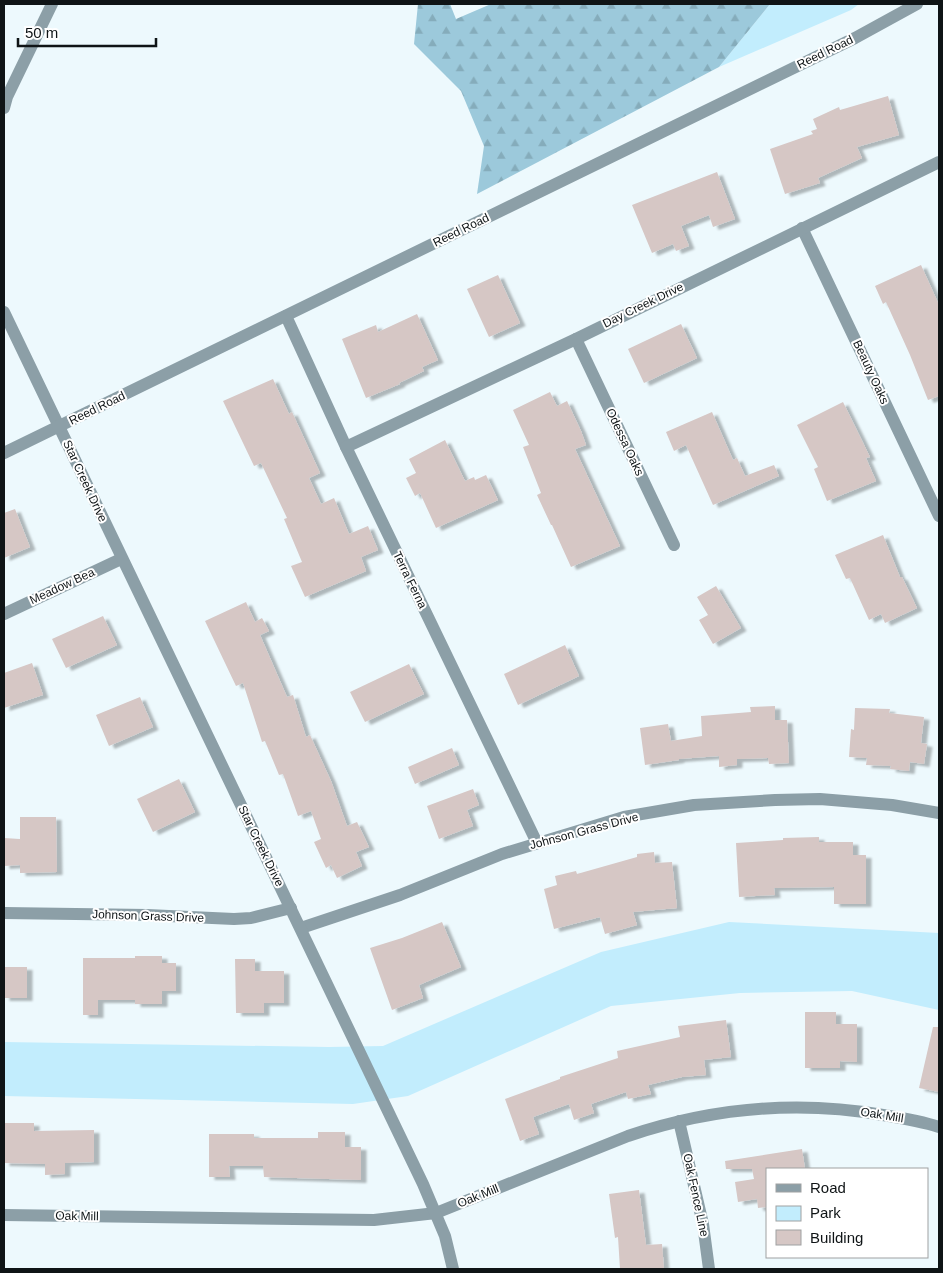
<svg xmlns="http://www.w3.org/2000/svg" width="943" height="1273" font-family="Arial,sans-serif">
  <style>
    .green { fill: #c2edfd }
    .forest { fill: url(#forest-firs) }
    .building { fill: #d6c7c5; filter: url(#shadow) }
    .lines { fill: none; stroke-linecap: round; stroke-linejoin: round }
    .minor { stroke: #8c9fa7; stroke-width: 12 }
    .tertiary { stroke: #8c9fa7; stroke-width: 12 }
    .labels { text-anchor: middle; dominant-baseline: central; stroke-width: 4; stroke-linejoin: round; paint-order: stroke }
    .street-label { font-size: 12px; fill: #0f1416; stroke: #fff }
  </style>
  <defs>
    <pattern id="forest-firs" width="22" height="20" patternUnits="userSpaceOnUse" patternTransform="scale(1.25)"><rect width="22" height="20" fill="#9cc9db"/><path d="M5 1l3.5 6h-7zM16 11l3.5 6h-7z" fill="#85acbb"/></pattern>
    <filter id="shadow"><feDropShadow dx="5.5" dy="3" stdDeviation="1" flood-color="#0004"/></filter>
  </defs>
  <rect width="100%" height="100%" fill="#edf9fd"/>
  <g class="green">
    <polygon points="770,4 859,4 851,10 719,67"/>
    <polygon points="729,922 939,933 939,1010 852,991 740,993 611,1006 408,1096 353,1104 4,1096 4,1042 329,1047 383,1046 601,952"/>
  </g>
  <polygon class="forest" points="418,4 450,4 456,19 491,4 770,4 719,67 477,194 484,146 461,91 414,44"/>
  <g class="building">
    <polygon points="888,96 899,135 857,147 862,158 818,178 820,183 785,194 770,149 813,134 811,131 817,129 813,119 839,107 840,110"/>
    <polygon points="717,172 735,219 713,227 709,215 681,226 689,246 676,251 673,244 652,253 632,205"/>
    <polygon points="921,265 939,305 939,396 928,400 910,355 886,302 883,304 875,286"/>
    <polygon points="498,275 520,323 489,337 467,289"/>
    <polygon points="417,314 438,360 422,367 424,371 399,383 400,384 366,398 342,339 376,325 378,332"/>
    <polygon points="681,324 697,358 644,383 628,349"/>
    <polygon points="273,379 289,414 292,412 320,473 309,478 321,504 334,498 349,534 368,526 378,550 361,557 366,571 305,597 291,566 302,562 284,519 287,518 261,463 254,466 223,401"/>
    <polygon points="550,392 557,406 567,401 581,431 586,445 575,449 620,546 571,567 552,525 551,525 537,495 541,493 523,447 529,445 513,410"/>
    <polygon points="843,402 870,457 866,458 876,481 827,501 814,469 818,467 797,425"/>
    <polygon points="712,412 733,460 737,458 745,476 774,465 779,476 713,505 686,445 674,451 666,432"/>
    <polygon points="445,440 465,481 474,477 475,480 486,475 498,500 436,528 420,493 415,496 406,478 416,473 409,459"/>
    <polygon points="15,509 30,547 4,558 4,513"/>
    <polygon points="883,535 900,577 902,577 917,608 885,623 881,614 869,620 850,578 846,579 835,555"/>
    <polygon points="716,586 741,628 713,644 699,620 708,615 697,597"/>
    <polygon points="246,602 255,622 262,618 269,631 260,635 287,697 293,695 306,737 310,735 331,781 347,826 357,822 369,847 356,852 362,866 337,878 331,865 326,868 314,842 321,839 311,811 298,816 283,774 279,775 265,741 262,742 243,683 236,686 205,621"/>
    <polygon points="103,616 117,645 66,668 52,639"/>
    <polygon points="565,645 579,676 518,705 504,674"/>
    <polygon points="32,663 43,695 4,708 4,673"/>
    <polygon points="409,664 424,694 365,722 350,692"/>
    <polygon points="140,697 153,727 109,746 96,715"/>
    <polygon points="775,706 775,720 787,720 789,763 769,764 768,758 737,759 737,765 719,767 719,756 679,759 679,760 645,765 640,728 668,724 671,741 702,736 701,716 751,712 750,707"/>
    <polygon points="855,708 890,709 889,713 924,717 921,743 927,744 924,764 910,762 909,771 890,769 891,766 866,765 867,758 849,757 851,729 854,730"/>
    <polygon points="452,748 459,765 415,784 408,767"/>
    <polygon points="179,779 195,812 153,832 137,799"/>
    <polygon points="473,789 479,805 467,810 473,826 439,839 427,806"/>
    <polygon points="20,817 56,817 57,872 20,873 20,865 4,866 4,838 20,839"/>
    <polygon points="819,837 819,842 853,842 853,855 866,855 866,904 834,904 834,887 774,888 775,895 739,897 736,843 783,840 783,838"/>
    <polygon points="654,852 655,863 672,862 677,908 633,912 637,925 605,934 600,917 554,929 544,889 557,885 555,876 576,871 577,874 637,857 637,854"/>
    <polygon points="442,922 461,967 419,985 423,998 392,1010 370,948 402,938"/>
    <polygon points="135,956 162,956 162,963 176,963 176,991 162,991 162,1004 135,1004 135,1000 98,1000 98,1015 83,1015 83,958 135,958"/>
    <polygon points="235,959 255,959 255,971 284,971 284,1003 264,1003 264,1013 236,1013"/>
    <rect x="4" y="967" width="23" height="31"/>
    <polygon points="805,1012 836,1012 836,1024 857,1024 857,1062 840,1061 840,1068 805,1068"/>
    <polygon points="726,1020 731,1057 704,1060 706,1075 682,1077 648,1085 651,1094 628,1099 626,1092 591,1104 594,1113 574,1120 569,1104 533,1117 539,1134 520,1141 505,1099 560,1079 560,1077 618,1058 617,1051 680,1037 678,1026"/>
    <polygon points="933,1027 939,1027 939,1092 919,1088"/>
    <polygon points="4,1123 34,1123 34,1131 94,1130 94,1162 65,1163 65,1174 45,1175 45,1164 4,1163"/>
    <polygon points="318,1132 345,1132 345,1147 361,1147 361,1180 264,1177 263,1166 229,1166 230,1177 209,1177 209,1134 254,1134 254,1138 318,1138"/>
    <polygon points="802,1149 805,1169 767,1169 767,1207 758,1208 757,1199 738,1202 735,1182 754,1179 752,1169 726,1169 725,1161"/>
    <polygon points="639,1190 646,1245 662,1244 664,1269 620,1269 618,1237 615,1238 609,1194"/>
  </g>
  <g class="lines">
    <g class="minor">
      <polyline points="802,228 939,516"/>
      <polyline points="286,316 346,447 537,843"/>
      <polyline points="576,339 674,545"/>
      <polyline points="346,447 576,339 939,162"/>
      <polyline points="4,614 121,559"/>
      <polyline points="4,913 147,915 234,919 251,918 291,908"/>
      <polyline points="301,928 400,895 502,854 624,817 694,805 775,800 820,799 892,805 939,813"/>
      <polyline points="679,1121 703,1224 709,1269"/>
      <path d="M 4,1215 L 374,1220 L 436,1213 L 628,1136 C 711,1108 797,1100 883,1115 C 902,1118 921,1121 939,1127"/>
    </g>
    <g class="tertiary">
      <polyline points="4,108 7,97 52,4"/>
      <polyline points="4,312 423,1184 445,1236 453,1269"/>
      <polyline points="4,453 855,38 917,4"/>
    </g>
  </g>
  <g class="labels">
    <g class="street-label">
      <text transform="translate(825 52) rotate(-26)">Reed Road</text>
      <text transform="translate(461 230) rotate(-26)">Reed Road</text>
      <text transform="translate(643 305) rotate(-26)">Day Creek Drive</text>
      <text transform="translate(871 372) rotate(65)">Beauty Oaks</text>
      <text transform="translate(97 408) rotate(-26)">Reed Road</text>
      <text transform="translate(625 442) rotate(65)">Odessa Oaks</text>
      <text transform="translate(85 481) rotate(65)">Star Creek Drive</text>
      <text transform="translate(410 580) rotate(64)">Terra Ferna</text>
      <text transform="translate(62 586) rotate(-25)">Meadow Bea</text>
      <text transform="translate(584 831) rotate(-15)">Johnson Grass Drive</text>
      <text transform="translate(261 846) rotate(64)">Star Creek Drive</text>
      <text transform="translate(148 916) rotate(2)">Johnson Grass Drive</text>
      <text transform="translate(882 1115) rotate(9)">Oak Mill</text>
      <text transform="translate(696 1195) rotate(78)">Oak Fence Line</text>
      <text transform="translate(478 1196) rotate(-22)">Oak Mill</text>
      <text transform="translate(77 1216) rotate(1)">Oak Mill</text>
    </g>
  </g>
  <rect width="943" height="1273" fill="none" stroke="#0f1416" stroke-width="10"/>
  <rect x="766" y="1168" width="162" height="90" fill="#ffffff" stroke="#9fa1a2"/>
  <rect x="776" y="1184" width="25" height="8" fill="#8c9fa7" stroke="#9fa1a2"/>
  <text x="810" y="1193" font-size="15" fill="#0f1416">Road</text>
  <rect x="776" y="1206" width="25" height="15" fill="#c2edfd" stroke="#9fa1a2"/>
  <text x="810" y="1218" font-size="15" fill="#0f1416">Park</text>
  <rect x="776" y="1230" width="25" height="15" fill="#d6c7c5" stroke="#9fa1a2"/>
  <text x="810" y="1243" font-size="15" fill="#0f1416">Building</text>
  <path d="M18 38v8h138v-8" fill="none" stroke="#0f1416" stroke-width="2.5"/>
  <text x="25" y="38" font-size="15" fill="#0f1416" stroke="#ffffff" stroke-width="4" paint-order="stroke">50 m</text>
</svg>
